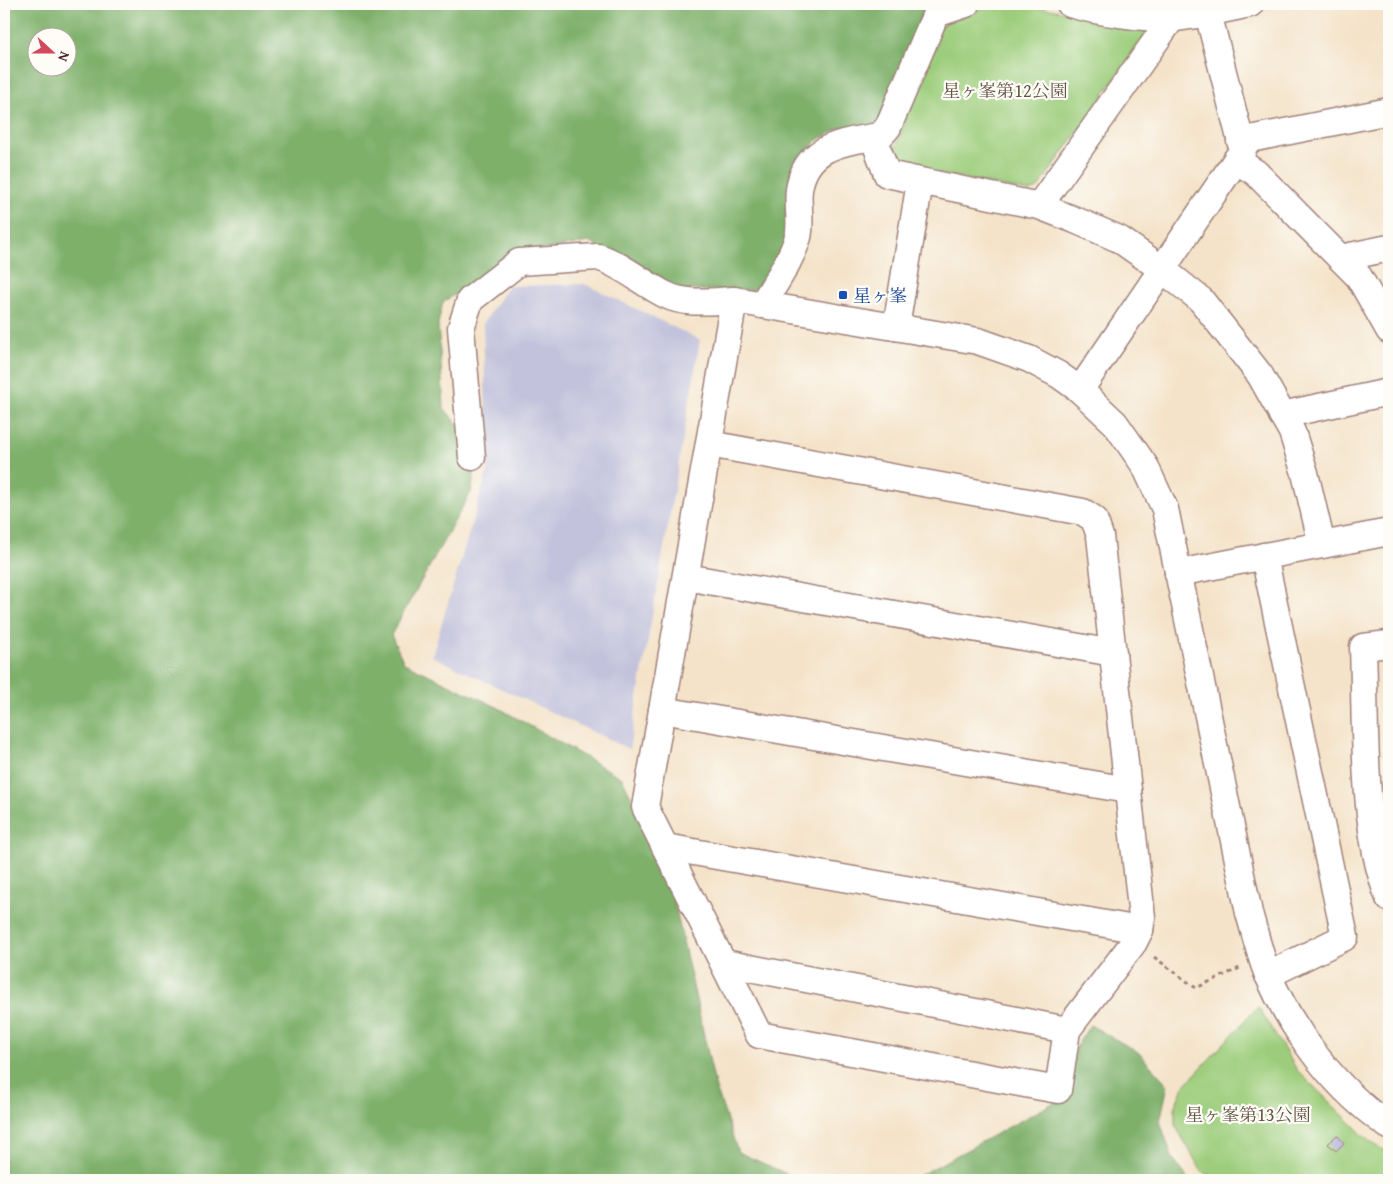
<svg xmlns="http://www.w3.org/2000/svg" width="1393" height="1184" font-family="'Gentium Book Plus','Noto Serif JP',serif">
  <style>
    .industrial { fill: #c2c2dc }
    .green { fill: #9dcd7b; stroke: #747653 }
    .forest { fill: #7eb06b; stroke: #64684b; fill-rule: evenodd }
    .building { fill: #b3aadb }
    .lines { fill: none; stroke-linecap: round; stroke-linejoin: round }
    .street-casing { stroke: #9f817a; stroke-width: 29 }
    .path { stroke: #9f817a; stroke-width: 3; stroke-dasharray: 4 4; stroke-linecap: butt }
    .street { stroke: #fff; stroke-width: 26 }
    .transit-dot { fill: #1a4fb4; stroke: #fdfcf7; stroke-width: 2 }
    .labels { text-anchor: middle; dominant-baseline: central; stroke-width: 4.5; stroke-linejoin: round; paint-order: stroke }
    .park-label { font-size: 18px; fill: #635343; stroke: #fdfcf7 }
    .transit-label { font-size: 18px; fill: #164399; stroke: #fdfcf7; text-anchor: start }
  </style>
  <rect width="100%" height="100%" fill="#fdfcf7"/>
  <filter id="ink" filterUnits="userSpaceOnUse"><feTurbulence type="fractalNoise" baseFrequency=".02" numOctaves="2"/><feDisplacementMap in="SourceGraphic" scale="10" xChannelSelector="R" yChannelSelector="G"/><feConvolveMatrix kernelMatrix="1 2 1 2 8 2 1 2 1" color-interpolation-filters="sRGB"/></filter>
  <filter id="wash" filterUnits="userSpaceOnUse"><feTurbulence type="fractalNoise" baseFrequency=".0096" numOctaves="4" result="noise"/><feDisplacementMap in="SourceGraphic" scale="20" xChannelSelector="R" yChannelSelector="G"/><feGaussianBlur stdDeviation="1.12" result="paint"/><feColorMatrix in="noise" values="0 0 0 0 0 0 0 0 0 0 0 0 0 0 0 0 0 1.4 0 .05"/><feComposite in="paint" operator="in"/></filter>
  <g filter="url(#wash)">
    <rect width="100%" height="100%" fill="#f4e3c9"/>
    <polygon class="industrial" points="585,284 700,340 629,749 432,656 488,470 483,324 508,286"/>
    <g class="green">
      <polygon points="994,5 1044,8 1144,24 1147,33 1038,188 1029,192 894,164 892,157 937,30 946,22"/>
      <polygon points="1258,1007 1297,1070 1370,1142 1389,1153 1389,1180 1221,1180 1202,1172 1175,1125 1175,1105 1184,1086"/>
    </g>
    <g class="forest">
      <path d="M 4,4 L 926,4 L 883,116 L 871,130 L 841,127 L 818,140 L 794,162 L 787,194 L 785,244 L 770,274 L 753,290 L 672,290 L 589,242 L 521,253 L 443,302 L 438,324 L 444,408 L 479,449 L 471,492 L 391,635 L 404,663 L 497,707 L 622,778 L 667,869 L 715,1085 L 738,1152 L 800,1180 L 4,1180 ZM 38,38 L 68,38 L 68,68 L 38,68 Z"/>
      <polygon points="1090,1025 1138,1052 1168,1085 1160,1121 1172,1157 1189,1180 814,1180 915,1178 1066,1096 1077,1045"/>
    </g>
    <g id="blocks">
      <polygon class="building" points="1337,1135 1344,1143 1336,1151 1328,1144"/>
    </g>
  </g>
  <g filter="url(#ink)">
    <use href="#blocks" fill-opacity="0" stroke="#9f817a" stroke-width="1"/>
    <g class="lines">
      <defs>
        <g id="street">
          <path d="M 1070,4 C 1096,12 1147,19 1174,18 C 1199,16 1225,9 1250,4"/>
          <polyline points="936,14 966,4"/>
          <polyline points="873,137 887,174 1039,206 1075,220 1119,239 1162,269 1201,300 1260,375 1292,432 1305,473 1322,545"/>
          <polyline points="1240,141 1389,111"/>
          <polyline points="1236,160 1256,173 1359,277 1389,330"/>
          <polyline points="1039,206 1172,18"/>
          <polyline points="1341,258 1389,248"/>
          <path d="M 762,305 C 775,283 791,261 798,237 C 802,222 797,205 799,190 C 805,145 844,142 880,136 L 888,127 L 940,4"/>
          <polyline points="896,327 920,182"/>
          <polyline points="1080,390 1243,150 1208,13"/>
          <polyline points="1282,415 1389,392"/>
          <polyline points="709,444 1083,512 1094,519 1100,536 1142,917 1140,930 1134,942 1067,1030 724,963"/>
          <path d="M 472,457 L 461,328 L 470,300 L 519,262 L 598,257 C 623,265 642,283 666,295 C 686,305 712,301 734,300"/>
          <polyline points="1264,556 1345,937 1268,975"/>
          <polyline points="1178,573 1389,532"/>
          <polyline points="686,577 1113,653"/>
          <path d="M 1389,644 L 1363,647 C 1366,723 1361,828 1389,898"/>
          <polyline points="662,710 1128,790"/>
          <polyline points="665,847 1140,930"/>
          <path d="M 1067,1030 L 1058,1090 L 759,1035 L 645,807 L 734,300 L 978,341 L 1029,359 L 1059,375 L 1080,390 L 1115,423 L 1145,466 L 1165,509 L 1249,913 C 1255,933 1260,956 1268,975 C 1294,1034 1336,1090 1389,1126"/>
        </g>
      </defs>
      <use href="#street" class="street-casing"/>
      <polyline class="path" points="1154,957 1196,988 1240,968"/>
      <use href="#street" class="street"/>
    </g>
  </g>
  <rect class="transit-dot" x="838" y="290" width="10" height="10" rx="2.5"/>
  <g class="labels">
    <g class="park-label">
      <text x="1005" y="90">星ヶ峯第12公園</text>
      <text x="1248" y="1114">星ヶ峯第13公園</text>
    </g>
    <g class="transit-label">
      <text x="853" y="295">星ヶ峯</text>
    </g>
  </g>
  <rect width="1393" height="1184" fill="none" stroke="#fdfcf7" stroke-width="20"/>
  <g transform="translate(52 52) rotate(111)"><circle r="24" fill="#fdfcf7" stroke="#b5a4a5"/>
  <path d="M0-4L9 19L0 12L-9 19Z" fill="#d1495b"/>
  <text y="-8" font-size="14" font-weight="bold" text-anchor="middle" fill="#4a1f2b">N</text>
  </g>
</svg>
